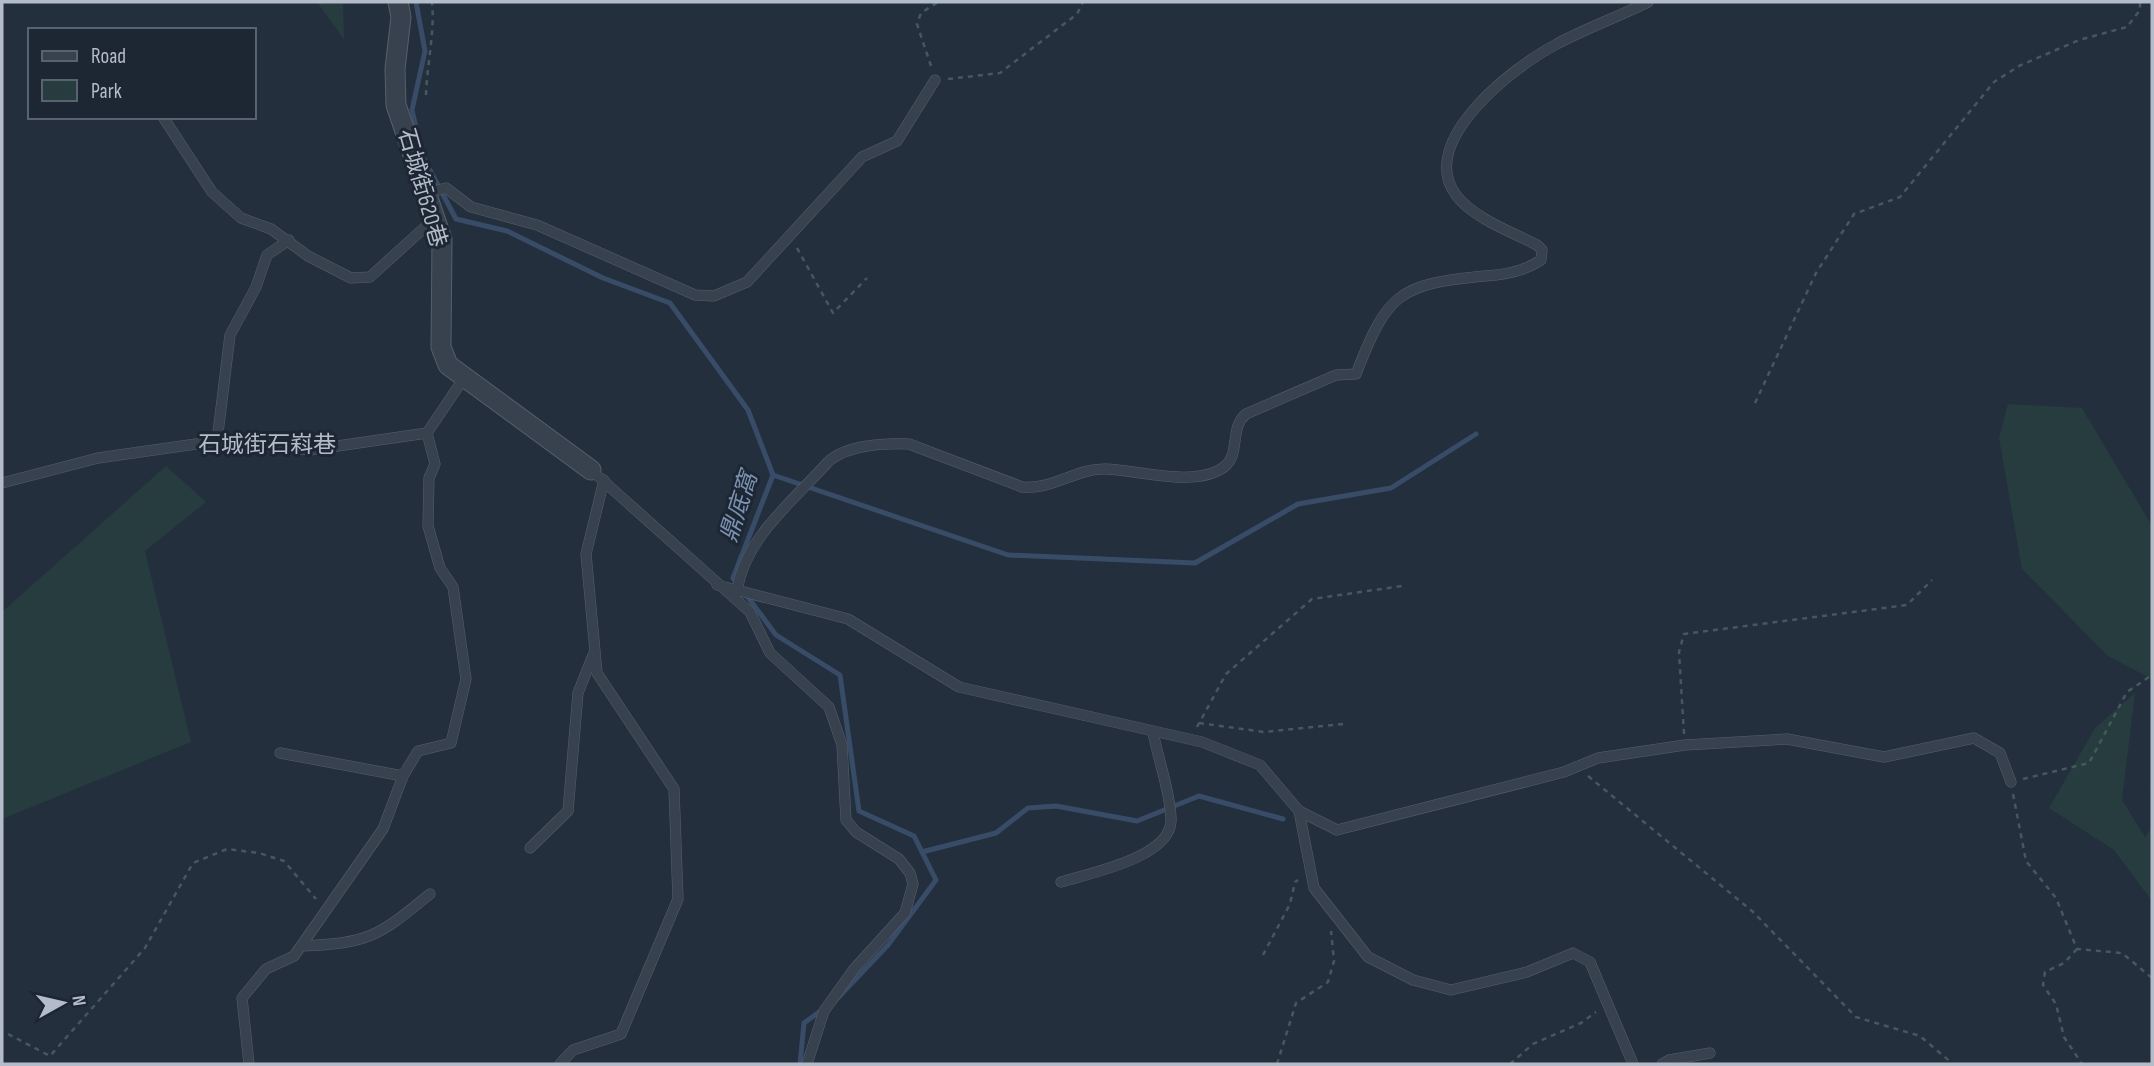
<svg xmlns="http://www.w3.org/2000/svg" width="2154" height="1066" font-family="'Sofia Sans Condensed','Noto Sans TC',sans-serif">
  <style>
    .green { fill: #263c3f }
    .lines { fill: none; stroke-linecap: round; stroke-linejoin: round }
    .stream { stroke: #394c67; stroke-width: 5 }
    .lane-casing { stroke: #565f6c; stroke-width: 11 }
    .street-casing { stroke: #565f6c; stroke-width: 21 }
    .path { stroke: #44595c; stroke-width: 2.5; stroke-dasharray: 5 5; stroke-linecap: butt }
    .lane { stroke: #38414e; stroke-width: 10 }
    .street { stroke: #38414e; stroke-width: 19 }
    .labels { text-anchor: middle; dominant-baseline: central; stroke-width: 6; stroke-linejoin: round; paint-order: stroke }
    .street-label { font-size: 23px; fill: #b4bcc9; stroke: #1d2633 }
    .water-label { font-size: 24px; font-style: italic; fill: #7c92b1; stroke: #1d2633 }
  </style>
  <rect width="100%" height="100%" fill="#242f3e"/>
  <g class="green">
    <polygon points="317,2 343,2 344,39"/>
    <polygon points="2008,404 2082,408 2152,526 2152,679 2108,656 2022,569 1999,438"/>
    <polygon points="166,466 206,502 145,551 191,742 2,819 2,612"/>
    <polygon points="2135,693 2122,800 2145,837 2152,827 2152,901 2114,850 2049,808 2095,728"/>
  </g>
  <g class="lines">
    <g class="stream">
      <polyline points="416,2 425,51 412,110 421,150"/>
      <polyline points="424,159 456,219 507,231 603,278 670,303 748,410 773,475 733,578 738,585"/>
      <polyline points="773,475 1008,555 1195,563 1298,504 1391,488 1476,434"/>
      <polyline points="744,592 776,635 840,675 859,811 914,836 936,880 888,945 833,1003"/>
      <polyline points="922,852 996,833 1028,808 1056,806 1137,821 1199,796 1283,819"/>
      <polyline points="800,1064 804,1023 822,1010"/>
    </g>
    <defs>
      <g id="lane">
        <polyline points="163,117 212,192 241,218 271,229 308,256 351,278 370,277 434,219"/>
        <polyline points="428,193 446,188 471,207 537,225 695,295 714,296 747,282 862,157 897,141 935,80"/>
        <polyline points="217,441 230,335 256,287 267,255 289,240"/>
        <polyline points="591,470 750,612 770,653 829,707 842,745 846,820 856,832 899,859 910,873 913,884 905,913 854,969 824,1011 807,1064"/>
        <polyline points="2,483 98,458 217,441 310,450 427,433 464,378"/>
        <polyline points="717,585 848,619 959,687 1202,742 1260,765 1299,811 1314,888 1368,957 1413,980 1451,990 1527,972 1573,953 1590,962 1633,1064"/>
        <path d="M 737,590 C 746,537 793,501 828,462 C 846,445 884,443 909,444 L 1022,487 C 1053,490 1076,468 1106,469 C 1137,470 1196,488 1224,467 C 1241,454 1229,428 1246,414 L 1336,375 L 1356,374 C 1387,294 1398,284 1485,276 C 1504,275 1525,271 1541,260 L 1542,250 L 1537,245 C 1512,232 1473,218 1456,195 C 1416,141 1515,66 1555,45 C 1584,29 1618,17 1648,2"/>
        <polyline points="280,753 403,776"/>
        <polyline points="1299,811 1337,830 1564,772 1598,758 1685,745 1787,739 1884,757 1974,738 2000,753 2011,782"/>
        <polyline points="530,848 568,811 578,693 593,655"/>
        <path d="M 1061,882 C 1090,873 1174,857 1171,818 C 1170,790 1158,760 1153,732"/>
        <path d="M 301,946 C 370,943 377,937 430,894"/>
        <polyline points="249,1064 242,998 266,969 294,956 383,829 403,776 418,751 451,743 466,679 453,587 440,568 428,526 429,478 435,464 427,433"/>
        <polyline points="560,1064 573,1050 621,1034 678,899 674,789 597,673 586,554 604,480"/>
        <polyline points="1662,1064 1669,1060 1710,1053"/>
      </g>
      <polyline id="street" points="398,2 401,17 395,69 396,105 442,239 441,347 448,365 591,470"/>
    </defs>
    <use href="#lane" class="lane-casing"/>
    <use href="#street" class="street-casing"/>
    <g class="path">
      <polyline points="931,66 917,24 921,13 938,2"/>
      <polyline points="948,79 1000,73 1077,14 1083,2"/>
      <path d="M 426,95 C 427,64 435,32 432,2"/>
      <polyline points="797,248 833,313 867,278"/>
      <polyline points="1755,403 1816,273 1854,214 1900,197 1994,82 2019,66 2079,40 2127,27 2140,10 2140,2"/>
      <polyline points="1199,723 1264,732 1344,724"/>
      <polyline points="1197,727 1226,674 1312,599 1402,586"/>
      <polyline points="1684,734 1679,652 1684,634 1907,605 1932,580"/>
      <polyline points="1588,776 1752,911 1856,1017 1920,1036 1953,1064"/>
      <polyline points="2023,779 2089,763 2127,692 2152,675"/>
      <polyline points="2152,784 2152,795"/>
      <polyline points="2013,794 2026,861 2056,898 2077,949 2122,953 2152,978"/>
      <polyline points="2077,949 2064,963 2045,972 2043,985 2056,1004 2064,1037 2082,1064"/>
      <polyline points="1263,955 1290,904 1295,882 1298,880"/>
      <polyline points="8,1034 50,1056 145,948 193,863 227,849 259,853 284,861 316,899"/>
      <polyline points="1277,1064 1296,1003 1328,982 1334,961 1331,931"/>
      <polyline points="1510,1064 1533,1044 1581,1023 1596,1012"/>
    </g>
    <use href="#lane" class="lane"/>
    <use href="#street" class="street"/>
  </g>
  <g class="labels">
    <g class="street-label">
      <text transform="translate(422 188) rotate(74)">石城街620巷</text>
      <text x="267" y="445">石城街石嵙巷</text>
    </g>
    <g class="water-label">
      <text transform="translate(739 507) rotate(-72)">鼎底窩</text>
    </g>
  </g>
  <rect width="2154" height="1066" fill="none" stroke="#b4bcc9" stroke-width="7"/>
  <rect x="28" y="28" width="228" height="91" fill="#1d2633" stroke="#59626f" stroke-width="2"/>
  <rect x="42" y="51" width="35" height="10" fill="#38414e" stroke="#59626f" stroke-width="2"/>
  <text x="91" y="63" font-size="21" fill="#b4bcc9">Road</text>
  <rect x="42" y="80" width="35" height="21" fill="#263c3f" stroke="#59626f" stroke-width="2"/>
  <text x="91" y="98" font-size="21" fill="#b4bcc9">Park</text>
  <g transform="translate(63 1003) rotate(82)" stroke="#1d2633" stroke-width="5" paint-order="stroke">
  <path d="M0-5L12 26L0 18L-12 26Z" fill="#b4bcc9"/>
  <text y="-10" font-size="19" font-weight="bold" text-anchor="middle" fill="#b4bcc9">N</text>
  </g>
</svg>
